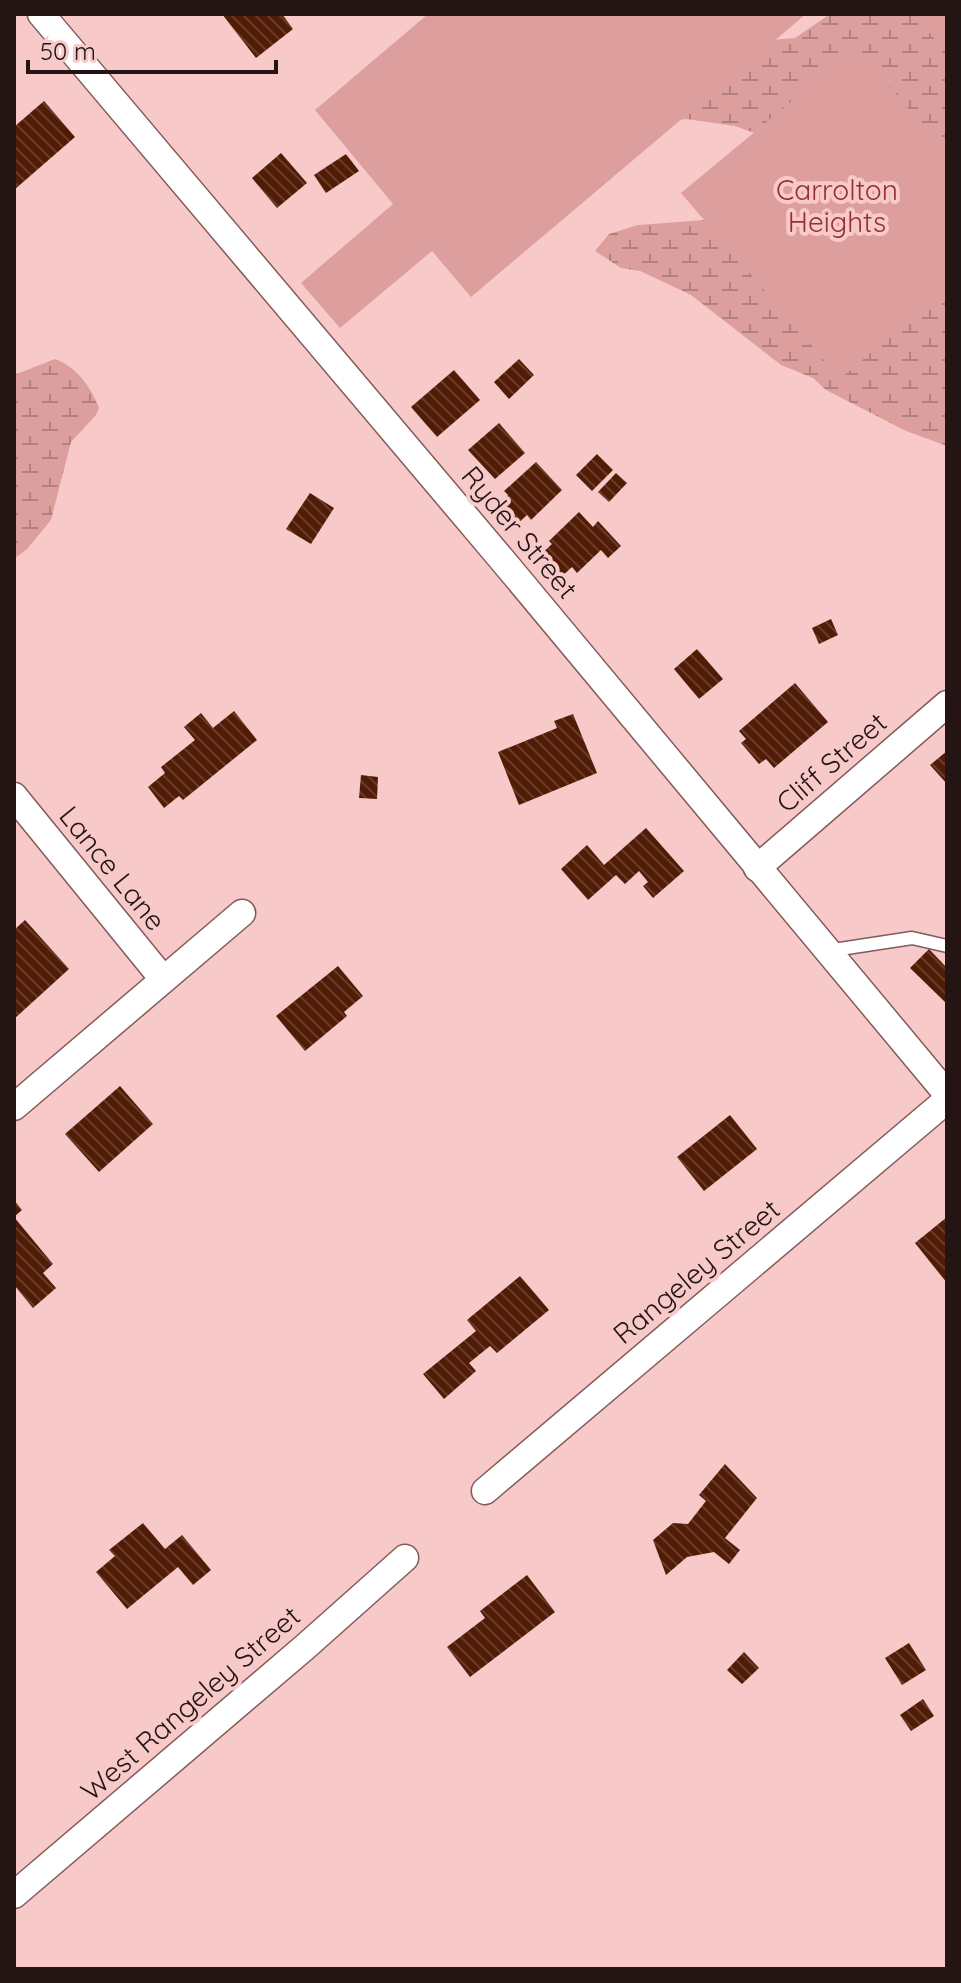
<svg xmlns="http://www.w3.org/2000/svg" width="961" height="1983" font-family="Quicksand,sans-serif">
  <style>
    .wetland { fill: url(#wetland-marsh) }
    .park { fill: #dd9f9e }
    .building { fill: url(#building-back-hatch) }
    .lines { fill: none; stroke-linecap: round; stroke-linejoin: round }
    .service-casing { stroke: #825b5a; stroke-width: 15 }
    .minor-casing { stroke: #825b5a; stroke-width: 29 }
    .service { stroke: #fff; stroke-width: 12 }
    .minor { stroke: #fff; stroke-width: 26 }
    .labels { text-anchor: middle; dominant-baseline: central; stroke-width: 8; stroke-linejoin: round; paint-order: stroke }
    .park-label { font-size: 28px; fill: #952f36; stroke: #f7cac9 }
    .street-label { font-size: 28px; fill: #241414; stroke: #f7cac9 }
  </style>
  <defs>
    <pattern id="wetland-marsh" width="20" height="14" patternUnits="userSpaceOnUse" patternTransform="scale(2)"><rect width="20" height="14" fill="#dd9f9e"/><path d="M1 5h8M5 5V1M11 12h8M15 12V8" fill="none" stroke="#b38080"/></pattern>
    <pattern id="building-back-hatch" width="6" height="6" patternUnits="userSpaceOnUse" patternTransform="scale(2)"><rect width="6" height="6" fill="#511c06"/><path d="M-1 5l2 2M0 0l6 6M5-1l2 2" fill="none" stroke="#673b2a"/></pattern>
  </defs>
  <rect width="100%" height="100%" fill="#f7cac9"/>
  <g class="wetland">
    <polygon points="830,14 947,14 947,446 906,431 826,390 813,378 781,365 691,295 640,271 621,268 595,251 609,234 638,225 744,217 768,138 735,126 686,119 612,128 737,43 795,38"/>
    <path d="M 55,359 C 77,367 91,387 99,408 L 96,415 L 71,442 L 51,520 L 27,549 L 14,559 L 14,375 Z"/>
  </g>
  <g class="park">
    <polygon points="428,14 806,14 471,297 432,251 340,328 301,283 393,204 315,110"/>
    <polygon points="914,14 947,14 947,54"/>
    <polygon points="857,47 947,155 947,288 840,379 681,193"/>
  </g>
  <g class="building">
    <polygon points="222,14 282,14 293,29 256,58"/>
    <polygon points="44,101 75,137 14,190 14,127"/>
    <polygon points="281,153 307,183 277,208 252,178"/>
    <polygon points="346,154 359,171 326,193 314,175"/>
    <polygon points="519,359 534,375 509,399 494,382"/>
    <polygon points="454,370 480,400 437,437 411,407"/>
    <polygon points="499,423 525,453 495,479 468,450"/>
    <polygon points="597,454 613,470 592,491 576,475"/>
    <polygon points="536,462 562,490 531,520 527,515 513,528 494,508 508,495 504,491"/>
    <polygon points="616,473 627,483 609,502 598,492"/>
    <polygon points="310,493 334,508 311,544 286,529"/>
    <polygon points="579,512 593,527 598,521 621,546 608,558 601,550 577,573 572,567 559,579 538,557 552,544 549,541"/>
    <polygon points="831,619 838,635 819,644 812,628"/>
    <polygon points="697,649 723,679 699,699 674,669"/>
    <polygon points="795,683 828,722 774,768 766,759 759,764 741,743 746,739 739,731"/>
    <polygon points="234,711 257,740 183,800 179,796 164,808 148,787 165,773 161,767 195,740 184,727 201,713 213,728"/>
    <polygon points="573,714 597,773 519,805 498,752 557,728 554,721"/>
    <polygon points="947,751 947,784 930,765"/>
    <polygon points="361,775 378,777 377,799 359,798"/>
    <polygon points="646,828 684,871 653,898 643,886 648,882 639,871 625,884 616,875 588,900 561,869 587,845 604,865"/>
    <polygon points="25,920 69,969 14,1019 14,930"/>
    <polygon points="929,949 947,968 947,1000 945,1002 910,968"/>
    <polygon points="338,966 363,996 344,1012 347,1016 305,1051 276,1016"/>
    <polygon points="120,1086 153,1124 99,1172 65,1134"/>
    <polygon points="730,1115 757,1149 704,1191 677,1157"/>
    <polygon points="14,1200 22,1210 14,1217 53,1264 43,1273 56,1288 33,1308 14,1285"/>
    <polygon points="947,1217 947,1283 915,1243"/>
    <polygon points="520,1276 549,1310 497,1353 490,1346 469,1363 476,1371 444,1399 423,1374 476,1331 467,1320"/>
    <polygon points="725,1464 757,1498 725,1538 740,1550 729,1564 714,1552 687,1557 666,1575 653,1540 673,1523 688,1524 706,1501 699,1495"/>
    <polygon points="143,1523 165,1549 182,1535 211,1570 193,1585 178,1567 127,1609 96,1572 115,1556 109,1550"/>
    <polygon points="527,1575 555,1612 470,1677 447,1647 485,1618 480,1611"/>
    <polygon points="909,1643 926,1670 902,1685 885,1658"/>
    <polygon points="744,1652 759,1668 742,1684 727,1670"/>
    <polygon points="923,1699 934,1716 911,1731 900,1715"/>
  </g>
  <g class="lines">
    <defs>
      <polyline id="service" points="827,951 912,938 947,946"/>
      <g id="minor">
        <polyline points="41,14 504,562 947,1094"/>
        <polyline points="14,796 163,979"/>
        <polyline points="757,868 947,704"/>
        <polyline points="14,1107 242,913"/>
        <polyline points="485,1491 947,1100"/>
        <polyline points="14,1895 305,1647 405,1558"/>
      </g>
    </defs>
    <use href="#service" class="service-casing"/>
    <use href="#minor" class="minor-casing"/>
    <use href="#service" class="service"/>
    <use href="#minor" class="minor"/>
  </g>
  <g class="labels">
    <g class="park-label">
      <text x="837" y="189">Carrolton<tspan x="837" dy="32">Heights</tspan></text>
    </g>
    <g class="street-label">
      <text transform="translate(520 532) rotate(50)">Ryder Street</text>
      <text transform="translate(831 762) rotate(-41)">Cliff Street</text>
      <text transform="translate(113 868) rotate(51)">Lance Lane</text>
      <text transform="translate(696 1271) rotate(-40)">Rangeley Street</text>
      <text transform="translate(190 1703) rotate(-41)">West Rangeley Street</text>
    </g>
  </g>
  <rect width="961" height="1983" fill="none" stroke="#241414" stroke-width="32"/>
  <path d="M28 60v12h248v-12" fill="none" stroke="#241414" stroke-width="4"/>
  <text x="40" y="60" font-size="24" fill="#241414" stroke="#f7cac9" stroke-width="6" paint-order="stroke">50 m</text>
</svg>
